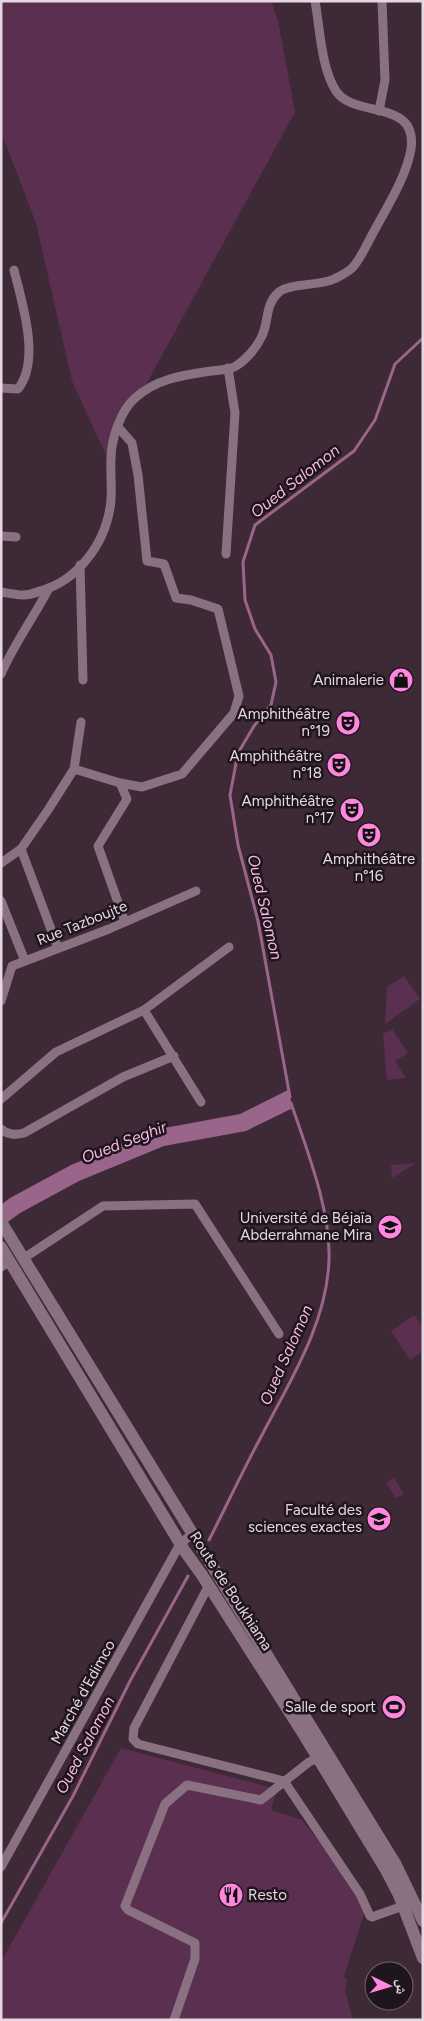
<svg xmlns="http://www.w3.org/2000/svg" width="424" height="2021" font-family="Figtree,'Noto Naskh Arabic',sans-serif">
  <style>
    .green { fill: #5b2f4f }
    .water { fill: #9a658a }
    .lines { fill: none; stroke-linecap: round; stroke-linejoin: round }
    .stream { stroke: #9a658a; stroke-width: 3 }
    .street { stroke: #8a7182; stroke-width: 9 }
    .secondary { stroke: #8a7182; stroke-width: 12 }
    .labels { text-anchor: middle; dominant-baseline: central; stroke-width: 5; stroke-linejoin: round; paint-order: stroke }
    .poi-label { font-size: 15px; fill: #e6d8e2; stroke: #1f151c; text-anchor: end }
    .street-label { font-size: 15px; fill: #e6d8e2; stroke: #1f151c }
    .water-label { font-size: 16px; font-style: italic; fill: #f8b8e4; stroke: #1f151c }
  </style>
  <rect width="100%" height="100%" fill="#3e2937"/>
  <g class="green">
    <polygon points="1,1 271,1 278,21 295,112 143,390 118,427 111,466 72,381 36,223 1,132"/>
    <polygon points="404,976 420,999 385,1024 387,987"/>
    <polygon points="392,1029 408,1053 395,1061 406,1078 387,1080 383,1034"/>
    <polygon points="416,1163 392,1178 391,1165"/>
    <polygon points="414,1315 423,1327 423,1351 410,1360 391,1331"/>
    <polygon points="394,1478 404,1494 396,1498 386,1483"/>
    <polygon points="121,1748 277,1789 271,1810 302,1820 360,1894 365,1911 344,1976 347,1980 345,1991 353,2020 1,2020 1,1962"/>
  </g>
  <polygon class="water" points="288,1090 293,1108 246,1131 164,1146 79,1181 20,1213 1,1227 1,1205 10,1198 71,1165 159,1129 240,1114"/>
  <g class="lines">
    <g class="stream">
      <polyline points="290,1097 258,921 238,845 230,795 238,753 254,726 271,705 276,682 271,655 255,629 245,600 243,562 255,525 354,451 375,420 395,364 423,338"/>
      <path d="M 209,1540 C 227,1505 243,1470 262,1435 C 290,1381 327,1323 329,1260 C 331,1211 307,1150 291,1103"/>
      <polyline points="1,1923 73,1796 130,1681 188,1576"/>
    </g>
    <g class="street">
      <polyline points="379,111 385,80 382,1"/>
      <path d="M 1,388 L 18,389 C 41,360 22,303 14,270"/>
      <polyline points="118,427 132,443 138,475 147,561 164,564 176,598 191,600 218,609 239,696 234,713 182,774 142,787 120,783"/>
      <polyline points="1,536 16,537"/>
      <polyline points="226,554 235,413 228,368"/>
      <polyline points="80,565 83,680"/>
      <path d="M 1,592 C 8,593 16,595 23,595 C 29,595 35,593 40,591 C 77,581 104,545 110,508 C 113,492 110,475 111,459 C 111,440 120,412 134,399 C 155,379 183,375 211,371 C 219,370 230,370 236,366 C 247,359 257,347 262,336 C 269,321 265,304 279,292 C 290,283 319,286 334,279 C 340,276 349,272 353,267 C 361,258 367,244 373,233 C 387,207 406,178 411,149 C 418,98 354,119 336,91 C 321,68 320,28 315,1"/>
      <path d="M 1,674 C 14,644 34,617 49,588"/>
      <polyline points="74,769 120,783 127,799 98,846 125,922"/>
      <polyline points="21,849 58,948"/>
      <polyline points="1,863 21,849 48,810 74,769 81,722"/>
      <polyline points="1,901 25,961"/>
      <polyline points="1,1001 12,966 109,929 196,891"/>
      <polyline points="144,1010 201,1102"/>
      <polyline points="1,1099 56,1052 144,1010 229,947"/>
      <path d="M 1,1129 C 7,1135 17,1135 24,1133 L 123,1077 L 174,1056"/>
      <polyline points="24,1258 103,1206 195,1204 279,1334"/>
      <polyline points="1,1267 10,1261"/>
      <polyline points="209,1585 134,1728 133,1739 138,1744 284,1781 360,1894 370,1916 372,1917 403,1906"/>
      <polyline points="1,1867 180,1544 192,1534"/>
      <polyline points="174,2020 195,1959 195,1943 128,1910 125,1906 165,1804 187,1785 261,1800 309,1762 318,1758"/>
    </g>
    <g class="secondary">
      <polyline points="1,1222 396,1865 423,1921"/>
      <polyline points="1,1247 184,1550 202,1575 301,1730 386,1870 399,1895 423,1958"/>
    </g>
  </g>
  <defs>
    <symbol id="shop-disc" viewBox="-11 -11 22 22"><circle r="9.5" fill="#ff85de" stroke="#1f151c"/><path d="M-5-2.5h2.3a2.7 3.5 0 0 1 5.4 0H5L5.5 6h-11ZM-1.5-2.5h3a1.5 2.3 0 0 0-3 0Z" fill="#111"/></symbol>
    <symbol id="theatre-disc" viewBox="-11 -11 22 22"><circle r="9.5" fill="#ff85de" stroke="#1f151c"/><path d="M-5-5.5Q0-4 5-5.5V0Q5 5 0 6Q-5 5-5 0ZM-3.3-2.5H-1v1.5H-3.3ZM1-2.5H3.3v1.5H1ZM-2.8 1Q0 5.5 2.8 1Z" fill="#111"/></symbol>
    <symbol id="university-disc" viewBox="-11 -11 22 22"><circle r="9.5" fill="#ff85de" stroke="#1f151c"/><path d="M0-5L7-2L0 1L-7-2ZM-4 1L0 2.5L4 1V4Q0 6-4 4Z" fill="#111"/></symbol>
    <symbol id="stadium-disc" viewBox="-11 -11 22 22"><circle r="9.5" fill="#ff85de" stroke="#1f151c"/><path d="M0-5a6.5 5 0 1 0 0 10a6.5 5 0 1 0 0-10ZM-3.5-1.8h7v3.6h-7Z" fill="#111"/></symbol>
    <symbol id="restaurant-disc" viewBox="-11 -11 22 22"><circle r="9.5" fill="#ff85de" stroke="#1f151c"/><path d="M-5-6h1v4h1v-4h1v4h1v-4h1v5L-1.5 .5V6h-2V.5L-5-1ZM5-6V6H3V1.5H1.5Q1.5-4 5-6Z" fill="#111"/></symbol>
  </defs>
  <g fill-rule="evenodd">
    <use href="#shop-disc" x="387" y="666" width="28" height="28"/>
    <use href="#theatre-disc" x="334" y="709" width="28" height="28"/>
    <use href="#theatre-disc" x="325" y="751" width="28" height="28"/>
    <use href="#theatre-disc" x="338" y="796" width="28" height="28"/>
    <use href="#theatre-disc" x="355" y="821" width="28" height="28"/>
    <use href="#university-disc" x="376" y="1213" width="28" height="28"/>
    <use href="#university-disc" x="365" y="1505" width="28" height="28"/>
    <use href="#stadium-disc" x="380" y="1693" width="28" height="28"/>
    <use href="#restaurant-disc" x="217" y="1881" width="28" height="28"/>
  </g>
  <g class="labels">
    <g class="poi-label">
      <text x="384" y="680">Animalerie</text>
      <text x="330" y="714">Amphithéâtre<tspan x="330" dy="17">n°19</tspan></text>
      <text x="322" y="756">Amphithéâtre<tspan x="322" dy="17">n°18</tspan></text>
      <text x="334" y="801">Amphithéâtre<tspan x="334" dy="17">n°17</tspan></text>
      <text x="369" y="859" text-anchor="middle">Amphithéâtre<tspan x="369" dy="17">n°16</tspan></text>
      <text x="372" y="1218">Université de Béjaïa<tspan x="372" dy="17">Abderrahmane Mira</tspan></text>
      <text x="362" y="1510">Faculté des<tspan x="362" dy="17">sciences exactes</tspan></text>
      <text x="376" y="1707">Salle de sport</text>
      <text x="248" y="1895" text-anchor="start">Resto</text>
    </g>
    <g class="street-label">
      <text transform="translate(82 923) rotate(-22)">Rue Tazboujte</text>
      <text transform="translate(231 1591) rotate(57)">Route de Boukhiama</text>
      <text transform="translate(83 1692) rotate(-61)">Marché d'Edimco</text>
    </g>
    <g class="water-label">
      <text transform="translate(295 481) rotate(-38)">Oued Salomon</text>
      <text transform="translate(265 907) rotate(77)">Oued Salomon</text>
      <text transform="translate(124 1142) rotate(-21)">Oued Seghir</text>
      <text transform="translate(286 1355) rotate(-66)">Oued Salomon</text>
      <text transform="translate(85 1745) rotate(-62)">Oued Salomon</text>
    </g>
  </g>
  <rect width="424" height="2021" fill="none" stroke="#e6d8e2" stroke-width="5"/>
  <g transform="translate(389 1986) rotate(95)"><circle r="24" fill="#1f151c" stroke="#6f636b"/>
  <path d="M0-4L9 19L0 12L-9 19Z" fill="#ff85de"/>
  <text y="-8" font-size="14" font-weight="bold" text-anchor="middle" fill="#e6d8e2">ش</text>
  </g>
</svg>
